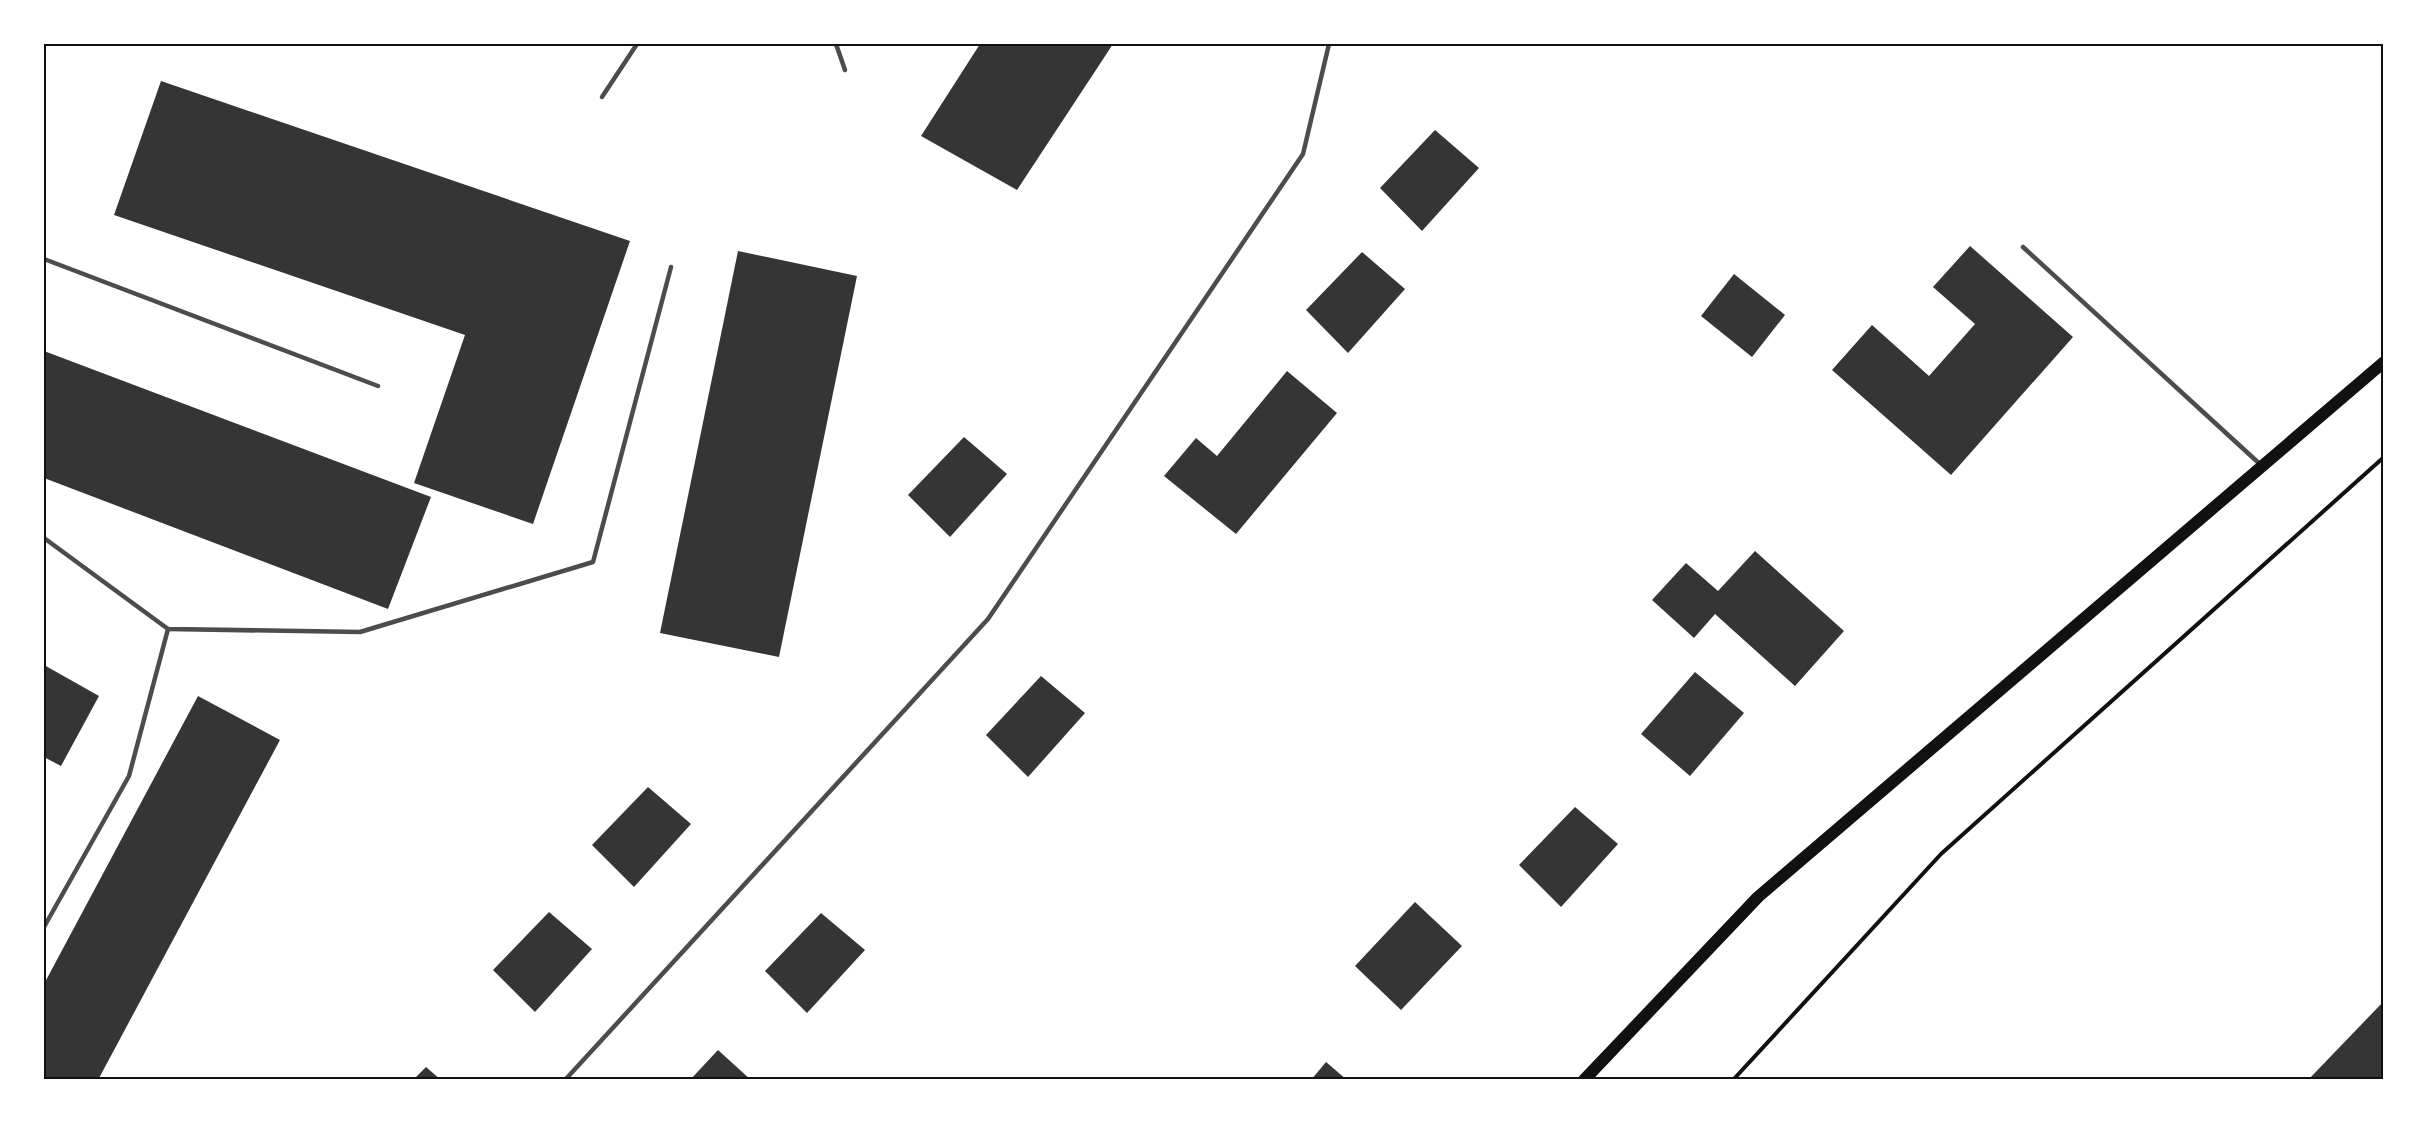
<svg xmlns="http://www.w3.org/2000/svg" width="2427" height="1123" font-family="'Source Serif 4',serif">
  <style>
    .building { fill: #353535 }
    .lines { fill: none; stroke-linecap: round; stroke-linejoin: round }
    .path { stroke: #111; stroke-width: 4 }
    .service { stroke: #4c4c4c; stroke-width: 4.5 }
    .secondary { stroke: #111; stroke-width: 12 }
    .neatline { fill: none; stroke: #111; stroke-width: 2 }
  </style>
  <rect width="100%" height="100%" fill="#fff"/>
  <g class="building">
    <polygon points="980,44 1113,44 1017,190 921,136"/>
    <polygon points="161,81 630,241 533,524 414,483 465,335 114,215"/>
    <polygon points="1435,130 1479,168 1422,231 1380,188"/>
    <polygon points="1970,246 2073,337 1951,475 1832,370 1872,325 1929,376 1975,324 1933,287"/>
    <polygon points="738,251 857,276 779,657 660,633"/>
    <polygon points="1362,252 1405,289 1348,353 1306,310"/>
    <polygon points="1734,274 1785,315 1752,357 1701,316"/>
    <polygon points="44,351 431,497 388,609 44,478"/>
    <polygon points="1287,371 1337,413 1236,534 1164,476 1196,438 1217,456"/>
    <polygon points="964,437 1007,474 950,537 908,495"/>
    <polygon points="1755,551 1844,631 1795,686 1715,614 1694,638 1652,600 1686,563 1718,591"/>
    <polygon points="44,665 99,696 61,766 44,757"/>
    <polygon points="1695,672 1744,713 1690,776 1641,734"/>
    <polygon points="1041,676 1085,713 1028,777 986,735"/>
    <polygon points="198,696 280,740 98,1080 44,1080 44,984"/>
    <polygon points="648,787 691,824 634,887 592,845"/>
    <polygon points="1575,807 1618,844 1561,907 1519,865"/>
    <polygon points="1415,902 1462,946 1401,1010 1355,966"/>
    <polygon points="549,912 592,949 535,1012 493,970"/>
    <polygon points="821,913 865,950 807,1013 765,971"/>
    <polygon points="2384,1001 2384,1080 2308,1080"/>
    <polygon points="718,1050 751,1080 690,1080"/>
    <polygon points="1326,1062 1347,1080 1311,1080"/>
    <polygon points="426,1067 441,1080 413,1080"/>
  </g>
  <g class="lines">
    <polyline class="path" points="1733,1080 1941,854 2384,457"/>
    <g class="service">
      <polyline points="836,44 845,70"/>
      <polyline points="602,97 637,44"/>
      <polyline points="2023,247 2262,466"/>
      <polyline points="44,259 378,386"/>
      <polyline points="44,538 168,629 360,632 593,562 671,267"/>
      <polyline points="44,927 129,776 168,629"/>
      <polyline points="565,1080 988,619 1303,154 1329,44"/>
    </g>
    <polyline class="secondary" points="1584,1080 1758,897 2384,362"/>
  </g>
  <rect width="2427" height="1123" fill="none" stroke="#ffffff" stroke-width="90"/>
  <rect x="45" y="45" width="2337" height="1033" class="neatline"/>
</svg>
